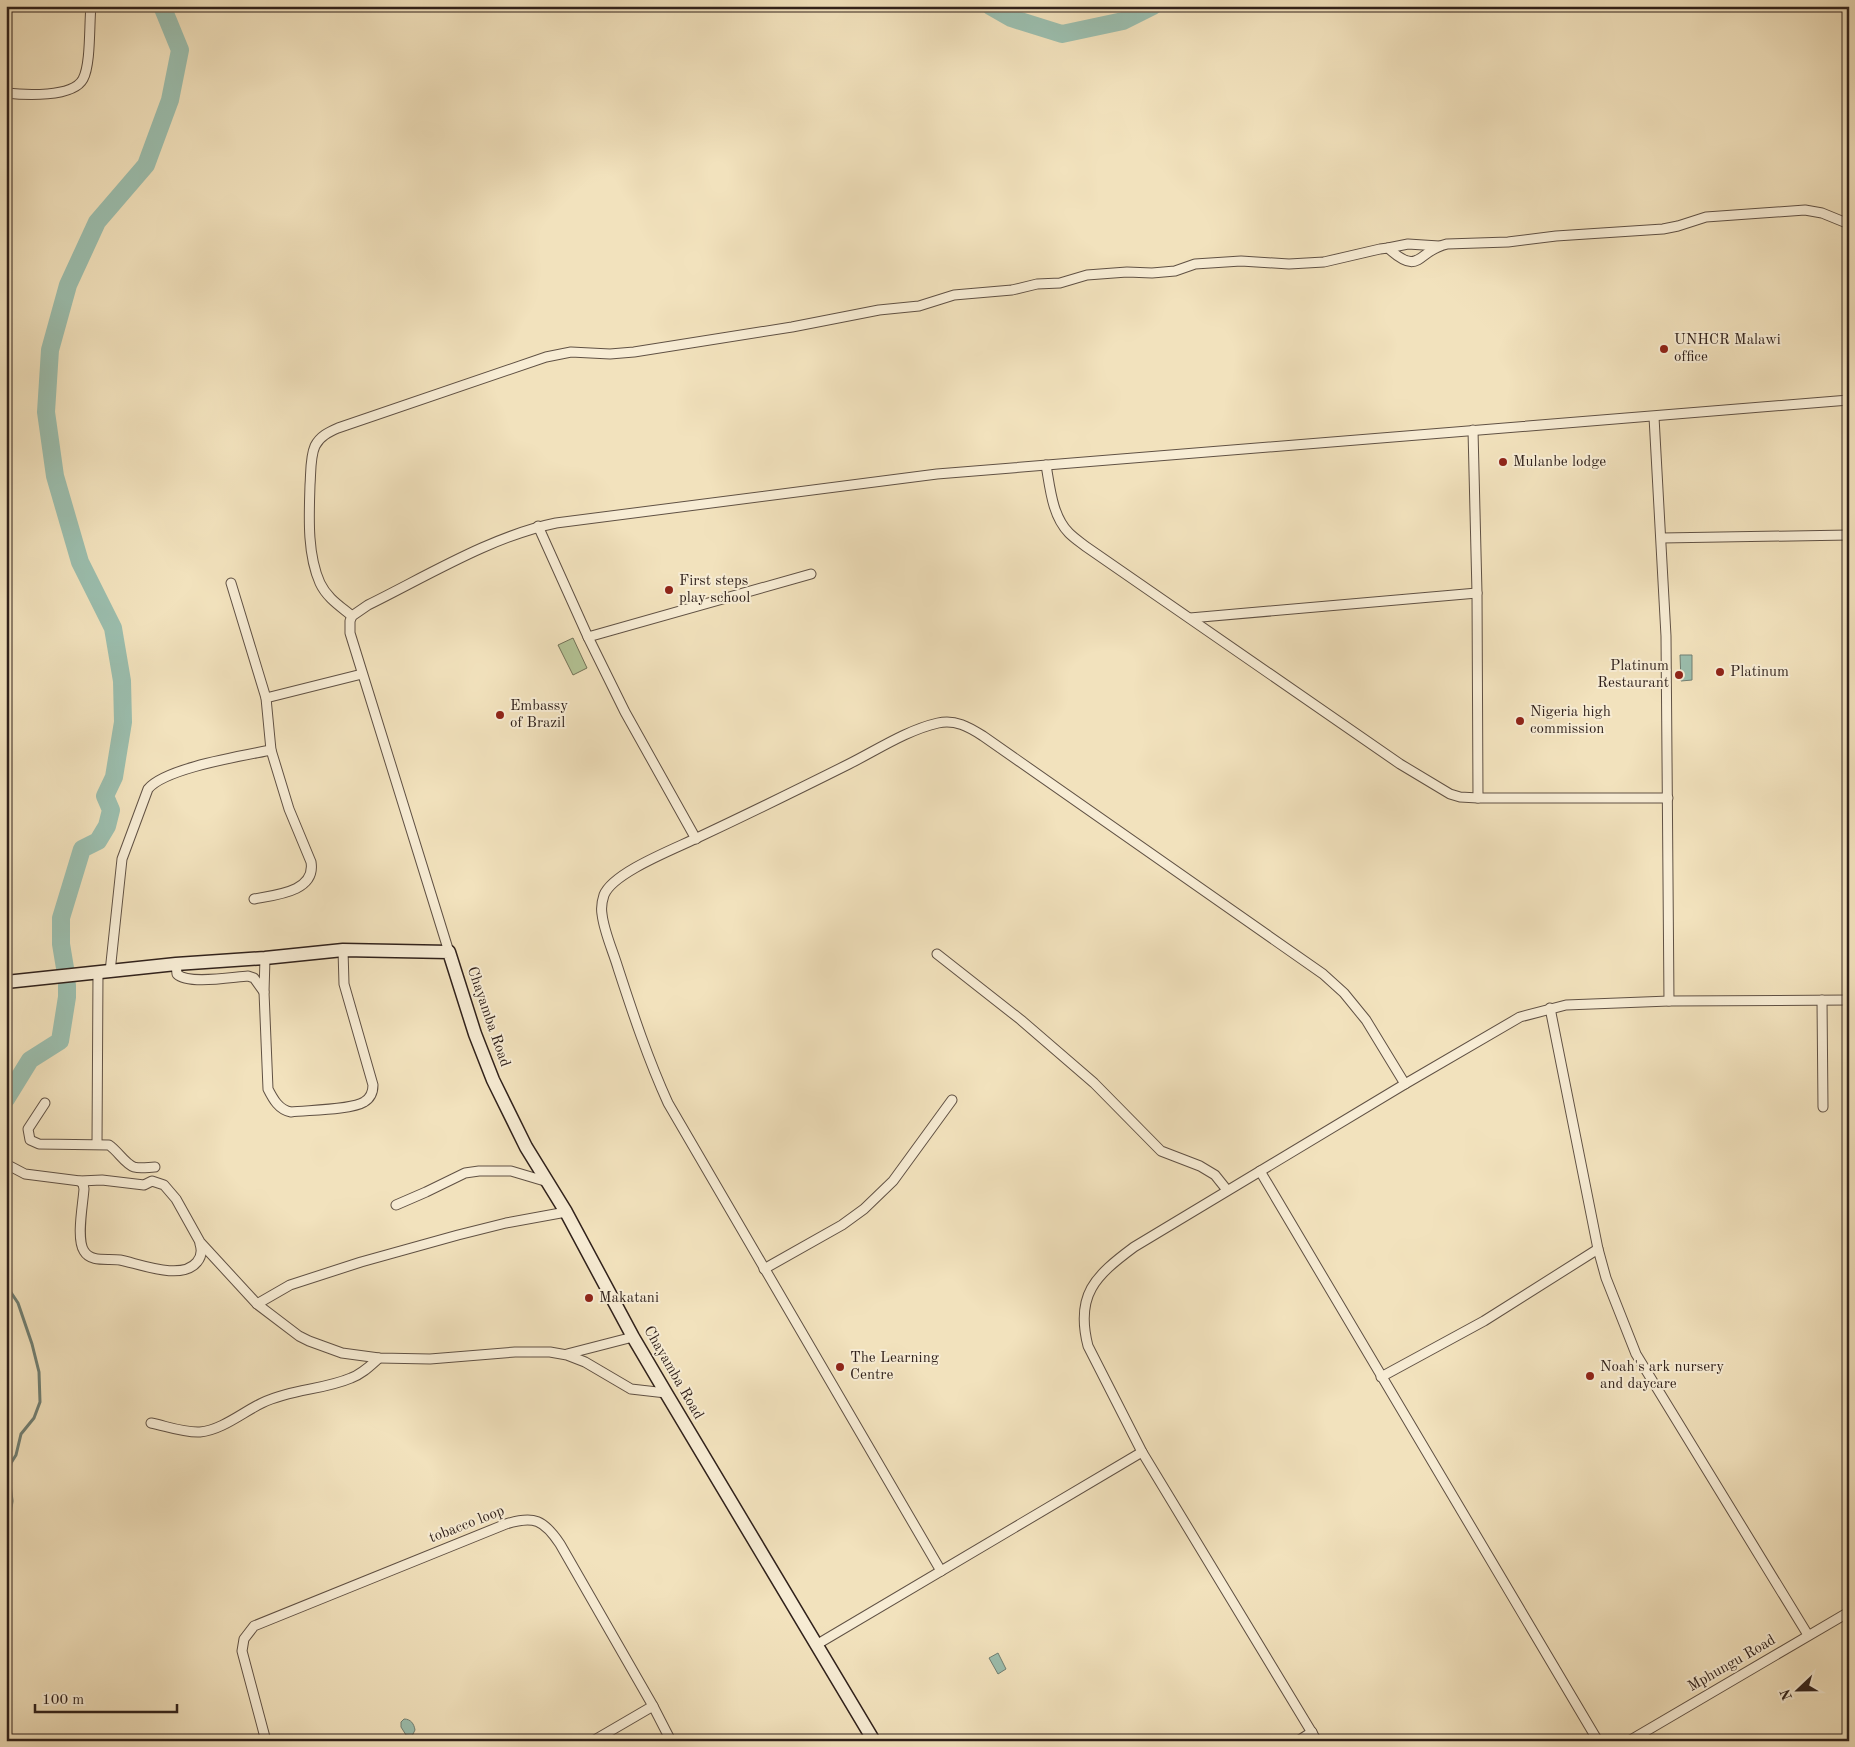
<svg xmlns="http://www.w3.org/2000/svg" width="1855" height="1747" font-family="'Old Standard TT',serif">
  <style>
    .green { fill: #b4c496; stroke: #727258 }
    .water { fill: #9bbeae; stroke: #707f73 }
    .lines { fill: none; stroke-linecap: round; stroke-linejoin: round }
    .stream { stroke: #707f73; stroke-width: 3 }
    .river { stroke: #9bbeae; stroke-width: 18 }
    .street-casing { stroke: #605144; stroke-width: 11 }
    .secondary-casing { stroke: #30211b; stroke-width: 15 }
    .street { stroke: #f7ecd4; stroke-width: 9 }
    .secondary { stroke: #f7ecd4; stroke-width: 12 }
    .poi-dot { fill: #8f2418; stroke: #f7ecd4; stroke-width: 2 }
    .labels { text-anchor: middle; dominant-baseline: central; stroke-width: 4; stroke-linejoin: round; paint-order: stroke }
    .poi-label { font-size: 15px; fill: #30211b; stroke: #f7ecd4; text-anchor: start }
    .street-label { font-size: 15px; fill: #30211b; stroke: #f7ecd4 }
  </style>
  <rect width="100%" height="100%" fill="#f2e2bd"/>
  <filter id="stains"><feTurbulence type="fractalNoise" baseFrequency=".004" numOctaves="4"/><feColorMatrix values="0 0 0 0 .2 0 0 0 0 .09 0 0 0 0 .02 0 0 0 .5 -.17"/></filter>
  <radialGradient id="worn" r=".72"><stop offset=".6" stop-color="#630" stop-opacity="0"/><stop offset="1" stop-color="#630" stop-opacity=".3"/></radialGradient>
  <polygon class="green" points="573,638 587,668 573,675 558,645"/>
  <g class="water">
    <polygon points="1680,655 1692,655 1692,680 1681,681"/>
    <polygon points="998,1653 1006,1669 998,1674 989,1658"/>
    <path d="M 404,1719 C 411,1719 414,1724 415,1730 L 412,1736 L 406,1735 L 401,1727 L 401,1722 Z"/>
  </g>
  <g class="lines">
    <polyline class="stream" points="6,1285 18,1303 32,1344 39,1372 40,1402 34,1418 21,1434 16,1455 11,1463 9,1476 12,1501 6,1546"/>
    <g class="river">
      <polyline points="990,6 1011,18 1062,34 1123,21 1153,6"/>
      <polyline points="65,968 61,944 61,918 82,849 98,841 107,826 111,810 105,796 114,777 123,722 122,681 113,628 80,562 55,476 46,412 50,350 68,285 97,222 146,165 170,100 180,50 162,6"/>
      <polyline points="6,1099 30,1060 60,1041 67,997 67,985"/>
    </g>
    <defs>
      <g id="street">
        <path d="M 6,93 C 24,95 73,98 83,79 C 91,64 89,25 91,6"/>
        <polyline points="1388,248 1408,244 1439,246"/>
        <polyline points="1654,417 1666,636 1669,1001"/>
        <polyline points="1473,430 1477,593 1478,798"/>
        <path d="M 1046,465 C 1050,487 1052,516 1069,533 C 1074,538 1080,542 1085,546 L 1400,764 L 1450,794 L 1460,797 L 1478,798 L 1668,798"/>
        <polyline points="538,526 588,637 625,712 696,839"/>
        <polyline points="1662,538 1849,535"/>
        <path d="M 231,583 L 266,698 L 271,750 L 289,809 L 311,862 C 316,892 275,895 254,899"/>
        <path d="M 352,616 C 340,606 327,598 320,583 C 307,554 309,516 310,485 C 311,473 310,457 315,446 C 320,436 329,432 338,428 L 546,357 L 571,352 L 610,354 L 634,352 L 792,327 L 879,310 L 919,306 L 954,295 L 1012,290 L 1037,284 L 1060,283 L 1087,275 L 1127,272 L 1152,273 L 1175,271 L 1195,264 L 1241,261 L 1289,264 L 1324,262 L 1380,249 L 1388,248 C 1421,278 1417,250 1447,244 L 1508,242 L 1556,236 L 1663,229 L 1678,226 L 1706,217 L 1805,210 L 1822,213 L 1849,224"/>
        <polyline points="1190,618 1477,593"/>
        <polyline points="588,637 811,574"/>
        <polyline points="266,698 362,674"/>
        <path d="M 449,952 L 350,633 L 350,621 L 352,616 L 368,605 C 427,576 492,536 556,523 L 937,474 L 1849,400"/>
        <polyline points="937,954 1021,1020 1094,1083 1161,1151 1200,1166 1215,1175 1227,1190"/>
        <path d="M 265,958 L 264,992 L 268,1089 C 273,1099 279,1110 291,1112 C 308,1110 351,1110 364,1102 C 371,1098 373,1092 373,1085 L 344,984 L 343,950"/>
        <path d="M 176,964 L 177,974 C 188,985 232,977 248,976 L 254,978 L 264,992"/>
        <path d="M 110,972 L 122,859 L 148,789 C 165,768 242,756 271,750"/>
        <polyline points="1822,1000 1823,1107"/>
        <polyline points="1550,1008 1598,1249 1606,1278 1636,1354 1808,1635"/>
        <path d="M 45,1103 L 28,1129 L 30,1140 L 39,1144 L 109,1145 C 118,1151 125,1164 134,1167 C 141,1169 149,1167 155,1167"/>
        <polyline points="97,1144 98,973"/>
        <polyline points="6,1164 25,1174 80,1181 102,1180 144,1185 152,1181 164,1185 176,1199 200,1242 257,1304 299,1336 309,1341 342,1353 379,1358 430,1359 515,1352 550,1352 567,1355 585,1362 631,1389 666,1393"/>
        <polyline points="1260,1171 1598,1741"/>
        <path d="M 80,1181 L 83,1184 L 84,1189 C 83,1204 76,1239 84,1251 C 91,1263 108,1258 120,1260 C 140,1264 182,1281 197,1262 C 202,1256 202,1250 200,1244"/>
        <polyline points="396,1205 426,1192 465,1173 479,1171 511,1171 548,1182"/>
        <polyline points="764,1269 842,1225 864,1209 893,1181 952,1100"/>
        <polyline points="257,1304 290,1285 361,1262 458,1235 506,1223 566,1212"/>
        <polyline points="567,1354 633,1337"/>
        <polyline points="1381,1377 1484,1321 1598,1249"/>
        <path d="M 151,1423 C 166,1426 184,1433 200,1432 C 222,1430 243,1412 262,1403 C 291,1389 323,1390 351,1378 C 362,1374 370,1366 379,1358"/>
        <path d="M 941,1571 L 668,1103 C 648,1059 633,1014 618,968 C 613,951 604,932 602,914 C 601,908 602,901 604,895 C 613,872 677,848 699,837 C 750,813 799,789 849,764 C 877,750 907,730 938,723 C 955,719 969,727 983,736 L 1323,974 L 1344,993 L 1366,1020 L 1405,1084"/>
        <polyline points="816,1645 1142,1452"/>
        <polyline points="653,1706 671,1741"/>
        <path d="M 266,1741 L 242,1651 L 244,1639 L 254,1626 L 506,1524 C 534,1515 544,1520 560,1544 L 653,1706 L 593,1741"/>
        <polyline points="1298,1741 1312,1732"/>
        <path d="M 1317,1741 L 1142,1452 L 1088,1346 C 1075,1295 1095,1276 1134,1247 L 1405,1084 L 1520,1017 L 1566,1005 L 1669,1001 L 1849,1000"/>
        <polyline points="1629,1741 1849,1612"/>
      </g>
      <polyline id="secondary" points="6,982 176,964 265,958 343,950 449,952 475,1034 493,1080 526,1147 566,1212 633,1337 666,1393 874,1741"/>
    </defs>
    <use href="#street" class="street-casing"/>
    <use href="#secondary" class="secondary-casing"/>
    <use href="#street" class="street"/>
    <use href="#secondary" class="secondary"/>
  </g>
  <g class="poi-dot">
    <circle cx="1664" cy="349" r="5"/>
    <circle cx="1503" cy="462" r="5"/>
    <circle cx="669" cy="590" r="5"/>
    <circle cx="1720" cy="672" r="5"/>
    <circle cx="1679" cy="675" r="5"/>
    <circle cx="500" cy="715" r="5"/>
    <circle cx="1520" cy="721" r="5"/>
    <circle cx="589" cy="1298" r="5"/>
    <circle cx="840" cy="1367" r="5"/>
    <circle cx="1590" cy="1376" r="5"/>
  </g>
  <g class="labels">
    <g class="poi-label">
      <text x="1674" y="340">UNHCR Malawi<tspan x="1674" dy="17">office</tspan></text>
      <text x="1513" y="462">Mulanbe lodge</text>
      <text x="679" y="581">First steps<tspan x="679" dy="17">play school</tspan></text>
      <text x="1669" y="666" text-anchor="end">Platinum<tspan x="1669" dy="17">Restaurant</tspan></text>
      <text x="1730" y="672">Platinum</text>
      <text x="510" y="706">Embassy<tspan x="510" dy="17">of Brazil</tspan></text>
      <text x="1530" y="712">Nigeria high<tspan x="1530" dy="17">commission</tspan></text>
      <text x="599" y="1298">Makatani</text>
      <text x="850" y="1358">The Learning<tspan x="850" dy="17">Centre</tspan></text>
      <text x="1600" y="1367">Noah's ark nursery<tspan x="1600" dy="17">and daycare</tspan></text>
    </g>
    <g class="street-label">
      <text transform="translate(488 1017) rotate(71)">Chayamba Road</text>
      <text transform="translate(673 1373) rotate(60)">Chayamba Road</text>
      <text transform="translate(467 1525) rotate(-21)">tobacco loop</text>
      <text transform="translate(1732 1664) rotate(-30)">Mphungu Road</text>
    </g>
  </g>
  <rect width="1855" height="1747" fill="none" stroke="#f2e2bd" stroke-width="25"/>
  <rect x="8" y="8" width="1840" height="1732" fill="none" stroke="#30211b" stroke-width="2.5"/>
  <rect x="12" y="12" width="1830" height="1722" fill="none" stroke="#30211b"/>
  <g transform="translate(1798 1690) rotate(248)" stroke="#f7ecd4" stroke-width="4" paint-order="stroke">
  <path d="M0-4L9 19L0 12L-9 19Z" fill="#30211b"/>
  <text y="-8" font-size="14" font-weight="bold" text-anchor="middle" fill="#30211b">N</text>
  </g>
  <path d="M35 1704v8h142v-8" fill="none" stroke="#30211b" stroke-width="2.5"/>
  <text x="42" y="1704" font-size="15" fill="#30211b" stroke="#f7ecd4" stroke-width="4" paint-order="stroke">100 m</text>
  <rect width="100%" height="100%" filter="url(#stains)"/>
  <rect width="100%" height="100%" fill="url(#worn)"/>
</svg>
